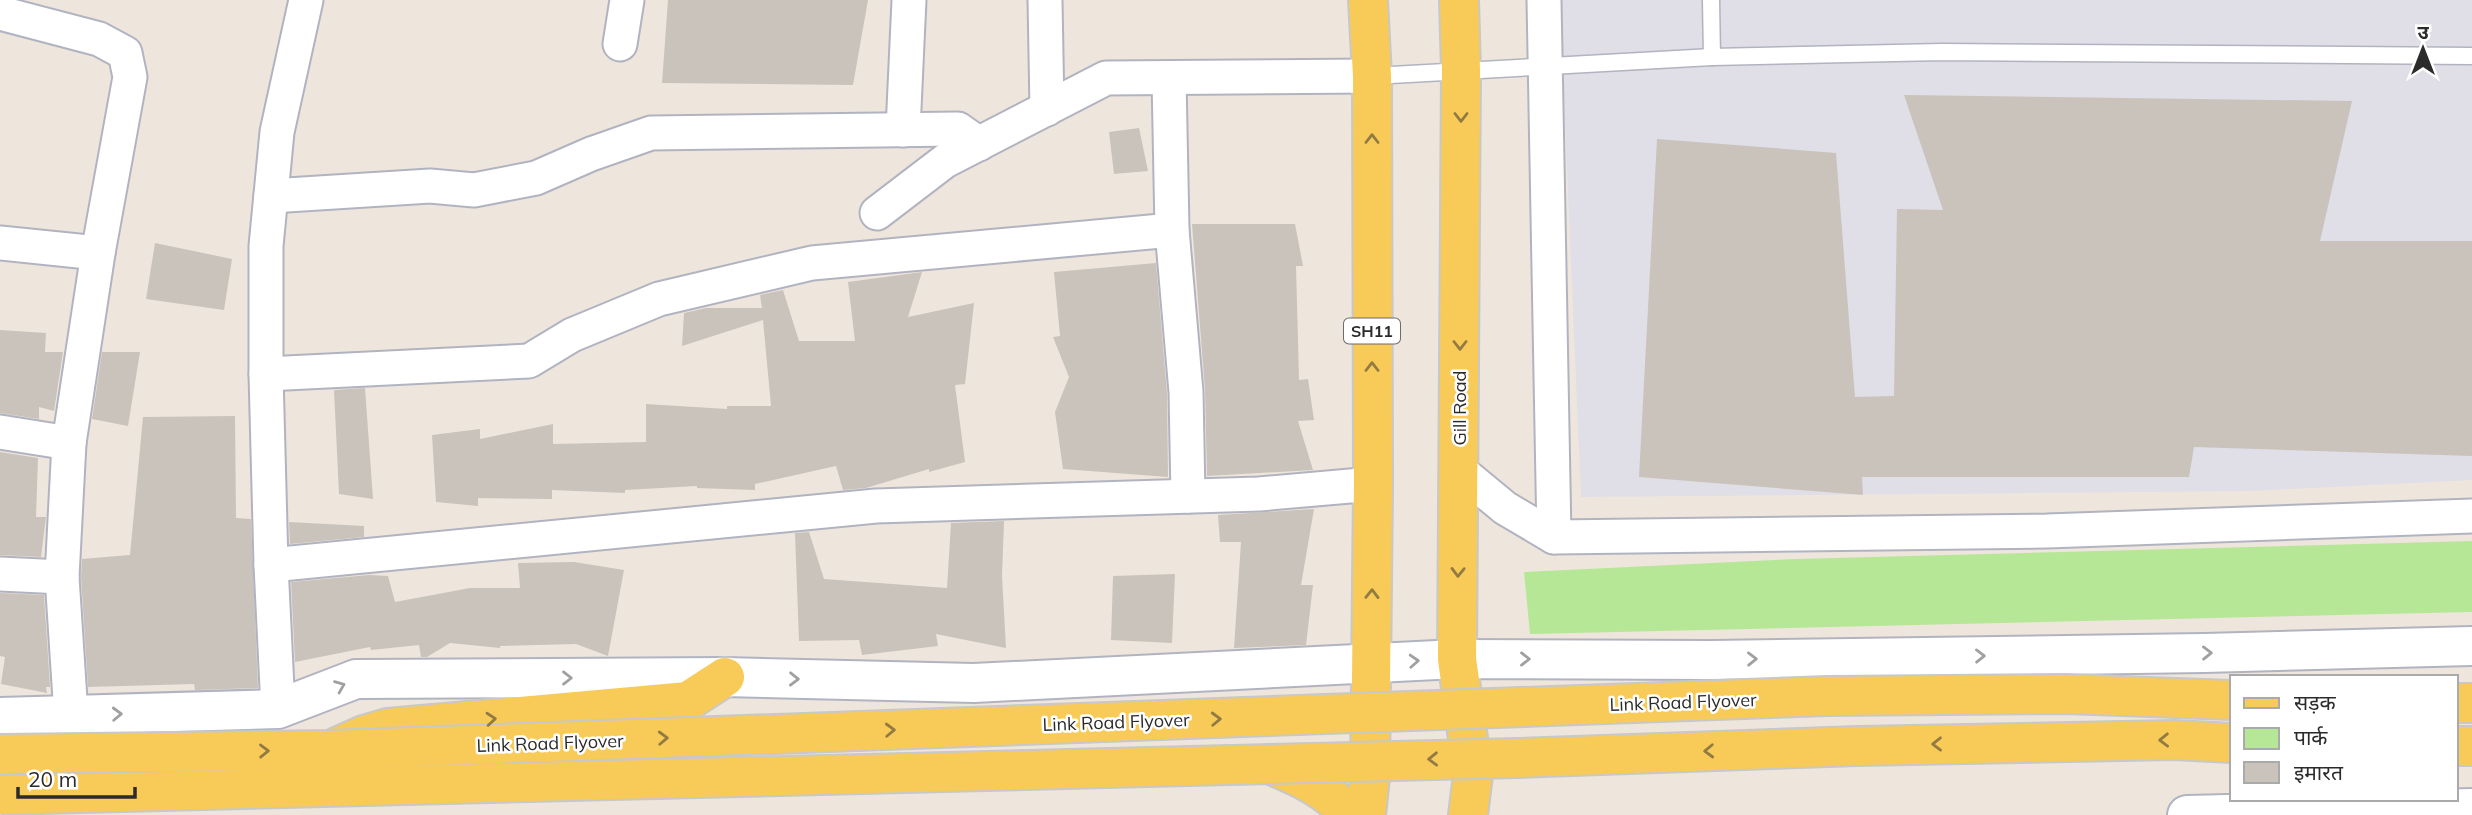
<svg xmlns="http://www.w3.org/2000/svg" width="2472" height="815" font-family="Mulish,'Noto Sans Devanagari',sans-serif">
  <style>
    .industrial { fill: #e0dee6 }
    .green { fill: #b6e797 }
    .building { fill: #c9c3bc }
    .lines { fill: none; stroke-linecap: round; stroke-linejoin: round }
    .service-casing { stroke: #b1b4c0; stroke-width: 19 }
    .minor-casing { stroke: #b1b4c0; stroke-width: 37 }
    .tertiary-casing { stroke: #b1b4c0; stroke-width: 42 }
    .primary-casing { stroke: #c8c8c8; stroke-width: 42 }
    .service { stroke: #fff; stroke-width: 16 }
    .minor { stroke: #fff; stroke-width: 33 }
    .tertiary { stroke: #fff; stroke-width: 38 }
    .primary { stroke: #f8cb58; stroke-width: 38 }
    .primary-bridge-casing { stroke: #c8c8c8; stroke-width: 42; stroke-linecap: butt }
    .primary-bridge { stroke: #f8cb58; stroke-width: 38 }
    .oneway { stroke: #927b42 }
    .oneway2 { stroke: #a0a0a0 }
    .labels { text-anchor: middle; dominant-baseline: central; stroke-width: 5; stroke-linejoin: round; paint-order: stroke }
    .shield { fill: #fff; stroke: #6b6b6b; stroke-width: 2 }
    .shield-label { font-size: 16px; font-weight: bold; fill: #2b2b2b }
    .street-label { font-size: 18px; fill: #2b2b2b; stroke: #fff }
  </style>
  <rect width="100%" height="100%" fill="#eee6dd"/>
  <polygon class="industrial" points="1560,0 2472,0 2472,480 2250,491 1581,497"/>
  <polygon class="green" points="2472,541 2472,612 1530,634 1524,572 1796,559"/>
  <g class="building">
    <polygon points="668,0 868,0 853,85 662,83"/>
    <polygon points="1904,95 2352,101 2320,241 2472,241 2472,456 2194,447 2189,477 1862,477 1863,495 1639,477 1657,139 1836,153 1855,397 1894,396 1897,209 1943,210"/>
    <polygon points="1139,128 1148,171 1114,174 1109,132"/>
    <polygon points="1192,224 1295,224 1303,266 1296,266 1299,380 1308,379 1314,420 1298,421 1313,470 1207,476 1205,390"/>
    <polygon points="155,243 232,259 224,310 146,299"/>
    <polygon points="1156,263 1167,393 1168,477 1063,469 1055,412 1069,377 1053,337 1060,336 1054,272"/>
    <polygon points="922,272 908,317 974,303 965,384 955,385 965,462 929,472 929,469 866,488 843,490 836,466 755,484 755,490 697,488 697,486 625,490 625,493 552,490 552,499 478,498 478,506 436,502 432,435 480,429 480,439 553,424 553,444 646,442 646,404 727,409 727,406 771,406 763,320 682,346 684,313 706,308 762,308 760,295 783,290 799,341 855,341 848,282"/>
    <polygon points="0,330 46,333 45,352 63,352 54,411 39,407 39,419 0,413"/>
    <polygon points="102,352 140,352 128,426 92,419"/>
    <polygon points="365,388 373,499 339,494 334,390"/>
    <polygon points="235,416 236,518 251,519 258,688 195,690 194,684 88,687 81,577 82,559 130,555 143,417"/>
    <polygon points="0,452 38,458 36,517 46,517 41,557 0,555"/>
    <polygon points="1314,509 1301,585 1313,585 1306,645 1234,648 1241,542 1220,542 1218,515"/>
    <polygon points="1004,521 1002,576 1006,648 936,634 938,646 862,655 859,640 799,641 795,533 809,532 824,579 947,588 951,523"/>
    <polygon points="289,522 364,526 364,537 290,544"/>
    <polygon points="574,562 624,570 608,656 576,644 500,646 500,648 450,643 427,657 421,657 419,645 371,650 370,647 295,662 291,582 369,575 388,576 395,602 470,588 520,588 518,563"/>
    <polygon points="1175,574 1172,643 1111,640 1113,576"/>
    <polygon points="0,593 44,595 50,687 46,687 47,693 1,684 5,657 0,656"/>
  </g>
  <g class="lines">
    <defs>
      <g id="service">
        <polyline points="1711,0 1712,57"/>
        <polyline points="1373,76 1712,57 1942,52 2472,56"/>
      </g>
      <g id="minor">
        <polyline points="1045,0 1047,109"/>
        <polyline points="1544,0 1554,537"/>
        <polyline points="0,13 99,39 125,53 130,77 98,253 69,443 62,577 71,715"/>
        <polyline points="620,44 627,0"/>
        <polyline points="1169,78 1172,230 1186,392 1188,496"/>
        <polyline points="903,130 909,0"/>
        <polyline points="271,196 430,186 474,190 536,178 591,154 651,133 958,129 979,144"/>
        <polyline points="877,213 945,161 1106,78 1372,76"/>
        <polyline points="0,243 98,253"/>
        <polyline points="266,374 529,361 572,335 659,299 812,263 1172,230"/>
        <polyline points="0,432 69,443"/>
        <polyline points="1459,470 1505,508 1554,537 2047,531 2472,516"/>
        <polyline points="271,565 876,506 1259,494 1373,484"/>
        <polyline points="0,574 62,577"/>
        <polyline points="278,709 271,565 266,374 266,246 277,132 306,0"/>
      </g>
      <g id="tertiary">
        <polyline points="0,717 278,709 356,679 725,677 974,683 1457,659 1711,660 2204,653 2472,646"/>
        <polyline points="2187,815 2472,808"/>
      </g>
      <g id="primary">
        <polyline points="1459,0 1461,70 1457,659 1473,775 1468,815"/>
        <polyline points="2456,703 2472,703"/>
        <polyline points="2456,746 2472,746"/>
        <polyline points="337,747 364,735 388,728 688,701 725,677"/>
        <path d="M 1269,764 C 1300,777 1327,789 1350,815"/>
        <polyline points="1366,815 1370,777 1373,484 1372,76 1368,0"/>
      </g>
    </defs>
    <use href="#service" class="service-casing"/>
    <use href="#minor" class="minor-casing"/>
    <use href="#tertiary" class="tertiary-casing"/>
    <use href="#primary" class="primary-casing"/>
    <use href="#service" class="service"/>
    <use href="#minor" class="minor"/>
    <use href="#tertiary" class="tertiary"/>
    <use href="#primary" class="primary"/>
    <defs>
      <g id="primary-bridge">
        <polyline points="0,754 329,750 1828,696 2066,694 2232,700"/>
        <polyline points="0,795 1518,758 1858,746 2174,740 2232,743"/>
      </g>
    </defs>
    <use href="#primary-bridge" class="primary-bridge-casing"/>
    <use href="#primary-bridge" class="primary-bridge"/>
  </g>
  <defs><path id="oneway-chevron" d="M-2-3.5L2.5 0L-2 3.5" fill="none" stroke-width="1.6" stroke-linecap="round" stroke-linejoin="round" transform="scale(1.75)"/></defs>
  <g class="oneway">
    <use href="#oneway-chevron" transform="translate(1461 117) rotate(90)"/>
    <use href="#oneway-chevron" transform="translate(1372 139) rotate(-90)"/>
    <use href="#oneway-chevron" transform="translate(1460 345) rotate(90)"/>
    <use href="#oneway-chevron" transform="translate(1372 367) rotate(-90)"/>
    <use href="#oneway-chevron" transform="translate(1458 572) rotate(91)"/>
    <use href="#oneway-chevron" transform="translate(1372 594) rotate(-89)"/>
    <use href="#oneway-chevron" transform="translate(491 719) rotate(-5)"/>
    <use href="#oneway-chevron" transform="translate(1216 719) rotate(-2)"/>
    <use href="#oneway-chevron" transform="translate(890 730) rotate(-2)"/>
    <use href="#oneway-chevron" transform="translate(663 738) rotate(-2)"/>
    <use href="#oneway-chevron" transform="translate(2164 740) rotate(179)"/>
    <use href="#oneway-chevron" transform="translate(1937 744) rotate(179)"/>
    <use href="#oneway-chevron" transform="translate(264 751) rotate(-1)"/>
    <use href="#oneway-chevron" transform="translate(1709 751) rotate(178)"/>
    <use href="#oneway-chevron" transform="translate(1433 759) rotate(179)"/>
  </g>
  <g class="oneway2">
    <use href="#oneway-chevron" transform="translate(2207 653) rotate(-1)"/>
    <use href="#oneway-chevron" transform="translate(1980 656) rotate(-1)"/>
    <use href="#oneway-chevron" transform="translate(1525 659)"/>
    <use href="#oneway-chevron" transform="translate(1752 659) rotate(-1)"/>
    <use href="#oneway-chevron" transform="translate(1414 661) rotate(-3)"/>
    <use href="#oneway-chevron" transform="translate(567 678)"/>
    <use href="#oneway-chevron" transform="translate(794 679) rotate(1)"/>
    <use href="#oneway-chevron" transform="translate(340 686) rotate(-22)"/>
    <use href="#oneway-chevron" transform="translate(117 714) rotate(-2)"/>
  </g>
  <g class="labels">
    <rect class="shield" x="1344" y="318.5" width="56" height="25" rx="5"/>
    <g class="shield-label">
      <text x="1372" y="331">SH11</text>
    </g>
    <g class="street-label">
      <text transform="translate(1459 408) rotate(-90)">Gill Road</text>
      <text transform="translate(1683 702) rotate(-2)">Link Road Flyover</text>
      <text transform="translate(1116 722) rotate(-2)">Link Road Flyover</text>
      <text transform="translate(550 743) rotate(-2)">Link Road Flyover</text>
    </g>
  </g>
  <rect x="2230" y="675" width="228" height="126" fill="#ffffff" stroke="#aaaaaa" stroke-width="2"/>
  <rect x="2244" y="698" width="35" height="10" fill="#f8cb58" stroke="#aaaaaa" stroke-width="2"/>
  <text x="2294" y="710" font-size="21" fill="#2b2b2b">सड़क</text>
  <rect x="2244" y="728" width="35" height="21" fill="#b6e797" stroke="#aaaaaa" stroke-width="2"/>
  <text x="2294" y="745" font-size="21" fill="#2b2b2b">पार्क</text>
  <rect x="2244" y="762" width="35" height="21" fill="#c9c3bc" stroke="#aaaaaa" stroke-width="2"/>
  <text x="2294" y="780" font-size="21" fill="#2b2b2b">इमारत</text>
  <g transform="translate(2423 49)" stroke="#ffffff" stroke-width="5" paint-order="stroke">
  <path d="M0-5L12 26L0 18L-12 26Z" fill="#2b2b2b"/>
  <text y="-10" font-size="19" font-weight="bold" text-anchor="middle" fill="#2b2b2b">उ</text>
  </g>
  <path d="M18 787v10h117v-10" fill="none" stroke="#2b2b2b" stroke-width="3.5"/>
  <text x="28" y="787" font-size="21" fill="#2b2b2b" stroke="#ffffff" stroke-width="5" paint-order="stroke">20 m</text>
</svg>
